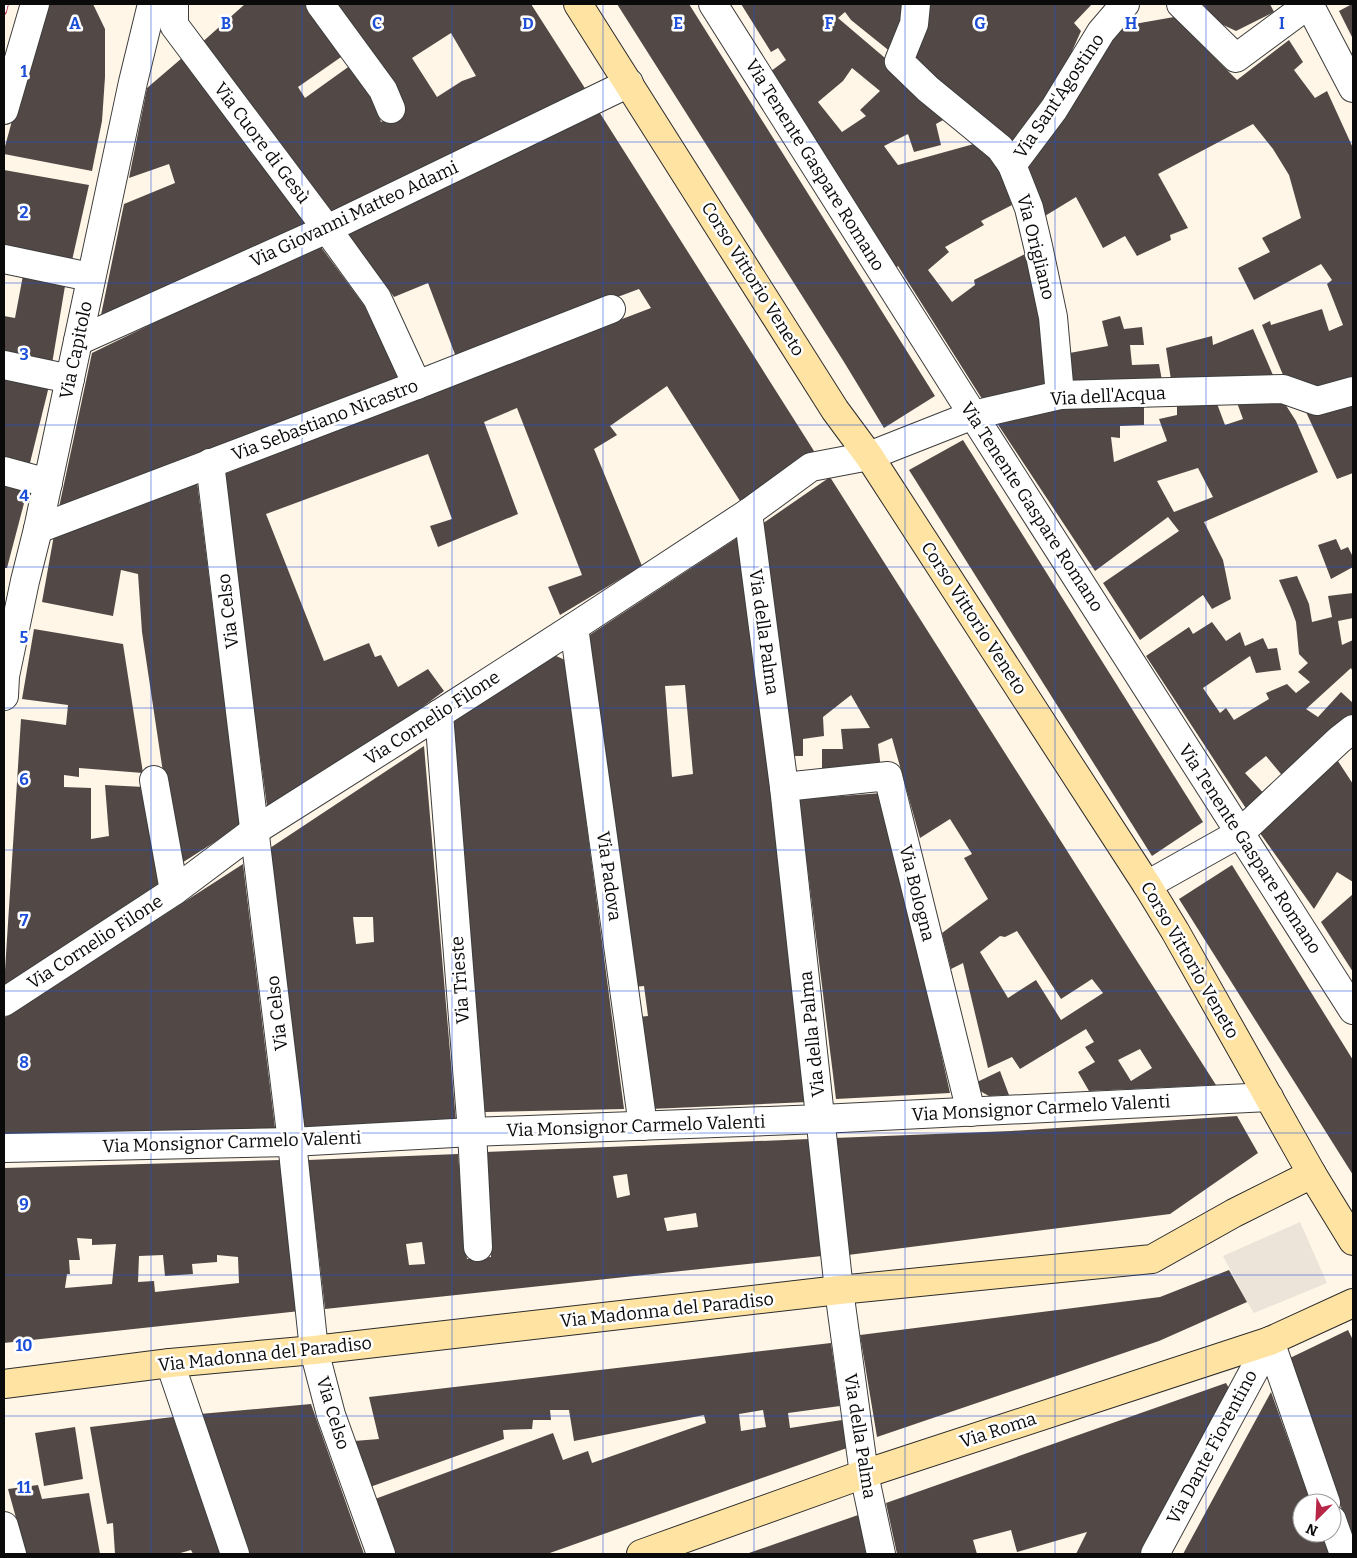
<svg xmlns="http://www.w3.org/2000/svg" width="1357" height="1558" font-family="Bitter,serif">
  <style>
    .plaza { fill: #ece3d9 }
    .building { fill: #524947; fill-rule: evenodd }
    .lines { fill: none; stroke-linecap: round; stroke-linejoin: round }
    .street-casing { stroke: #3d3d3d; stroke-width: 30 }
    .secondary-casing { stroke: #2c2c2c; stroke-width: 30 }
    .street { stroke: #fff; stroke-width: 28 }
    .secondary { stroke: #fee3a3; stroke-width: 28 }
    .rail-casing { stroke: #b72547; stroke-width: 5.5 }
    .rail { stroke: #fff; stroke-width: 4; stroke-dasharray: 11; stroke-linecap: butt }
    .grid { fill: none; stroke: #1d4ed8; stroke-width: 1; stroke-opacity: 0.55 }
    .labels { text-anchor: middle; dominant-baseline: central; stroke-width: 5; stroke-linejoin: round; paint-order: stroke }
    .street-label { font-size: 18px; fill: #0a0a0a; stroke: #fff }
    .grid-label { font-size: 16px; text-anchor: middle; font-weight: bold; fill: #1d4ed8; stroke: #fff; stroke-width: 5; stroke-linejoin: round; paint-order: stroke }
  </style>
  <rect width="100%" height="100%" fill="#fff6e7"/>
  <polygon class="plaza" points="1300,1222 1327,1283 1254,1313 1247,1302 1223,1256"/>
  <g class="building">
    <polygon points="44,4 93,4 105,29 105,77 102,121 92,171 4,154 4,150"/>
    <path d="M 245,4 L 307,4 L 344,55 L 298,87 L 305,98 L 351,65 L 374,99 L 381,122 L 403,111 L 327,4 L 531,4 L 588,93 L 328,215 L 199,45 ZM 451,33 L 476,76 L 462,81 L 437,97 L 412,58 Z"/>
    <polygon points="617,4 689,4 935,396 884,428 844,362"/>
    <path d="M 741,4 L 903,4 L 911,8 L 892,53 L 851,20 L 845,12 L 838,18 L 952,115 L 936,124 L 941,145 L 914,152 L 908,134 L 884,146 L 898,165 L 981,142 L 996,157 L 1012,205 L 981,221 L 984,225 L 945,247 L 949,252 L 928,270 L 952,302 L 975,285 L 974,280 L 1027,253 L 1040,302 L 1047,390 L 984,402 L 898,266 L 894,270 L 767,74 L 786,60 L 778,48 L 771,52 ZM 852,68 L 880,91 L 860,110 L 866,116 L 842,132 L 818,102 L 843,81 Z"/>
    <polygon points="922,4 1092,4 1074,23 1081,31 1064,69 1013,150 908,59"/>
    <polygon points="1203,4 1270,4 1274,12 1236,31 1217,22"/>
    <polygon points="1352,4 1353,4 1353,39 1339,11"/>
    <polygon points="1174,17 1237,80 1289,40 1303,62 1294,70 1315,98 1327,91 1353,148 1353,278 1352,278 1353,281 1353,383 1320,388 1286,382 1262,325 1270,321 1271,325 1322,309 1329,331 1343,325 1327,284 1332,280 1321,264 1254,300 1238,268 1270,252 1262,238 1301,218 1289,175 1273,149 1253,124 1158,174 1188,228 1170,235 1171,240 1137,256 1125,236 1103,248 1076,197 1040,219 1016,166 1065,108 1123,26"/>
    <polygon points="182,58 306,224 101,315 124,204 175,183 169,164 129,178 147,88"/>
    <polygon points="598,110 814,451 740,501 667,386 610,426 617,435 594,449 642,566 560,615 548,587 582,575 517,408 484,422 518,514 438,547 430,526 452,519 428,454 266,514 324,661 369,643 375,657 381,655 398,687 428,669 444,691 393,729 267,806 222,475 465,379 651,308 639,289 456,357 428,283 394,297 386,286 376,291 345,231"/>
    <polygon points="4,170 89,185 71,265 4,254"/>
    <polygon points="318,243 364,305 401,381 58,512 92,353"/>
    <polygon points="24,270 66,280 51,370 4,359 4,316 15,318"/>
    <polygon points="1120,316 1124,329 1142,327 1144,345 1130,345 1132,365 1159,364 1163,386 1070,387 1064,354 1108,346 1102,321"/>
    <polygon points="1253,329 1276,382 1172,386 1166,348 1212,336 1213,345"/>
    <polygon points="4,372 50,382 28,471 4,465"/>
    <path d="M 1280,396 L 1296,421 L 1318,472 L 1204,522 L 1223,560 L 1231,599 L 1212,609 L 1203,595 L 1140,640 L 1103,583 L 1179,531 L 1168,517 L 1095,571 L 993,417 L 1043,404 L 1144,400 L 1144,425 L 1120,426 L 1120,438 L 1111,437 L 1114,462 L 1167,441 L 1159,419 L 1177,415 L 1177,400 L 1216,401 L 1225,425 L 1243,419 L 1236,400 ZM 1198,468 L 1213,497 L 1174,512 L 1157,481 Z"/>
    <polygon points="1353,398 1353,473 1337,479 1306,412"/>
    <polygon points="963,440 1203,822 1152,856 909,470"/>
    <path d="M 830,477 L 1128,947 L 1216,1085 L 1089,1091 L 1078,1072 L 1095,1062 L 1085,1047 L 1094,1042 L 1086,1029 L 1020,1069 L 1012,1057 L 988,1068 L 963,963 L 951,969 L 942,933 L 988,899 L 964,858 L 972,854 L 950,819 L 920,838 L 892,738 L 878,744 L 881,769 L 822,773 L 822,749 L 843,749 L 841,729 L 870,728 L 851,695 L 823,717 L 824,736 L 803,739 L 803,756 L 793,756 L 762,524 ZM 1017,931 L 1061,999 L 1092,979 L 1103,993 L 1061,1020 L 1036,980 L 1008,998 L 980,952 L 1000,936 L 1005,937 ZM 1140,1049 L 1152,1068 L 1131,1081 L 1118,1060 Z"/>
    <polygon points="4,481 28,488 7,568 4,568"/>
    <polygon points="197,481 240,826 177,866 142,632 138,574 121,570 113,616 42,602 54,535"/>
    <path d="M 740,536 L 808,1102 L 650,1109 L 638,1017 L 648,1016 L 644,986 L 634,987 L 585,638 ZM 685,685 L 693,774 L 672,777 L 665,686 Z"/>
    <polygon points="1336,539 1341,550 1348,547 1353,557 1353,567 1331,579 1318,545"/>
    <polygon points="1297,576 1309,604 1312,622 1332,617 1328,596 1353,593 1353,618 1338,621 1342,645 1353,640 1353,672 1351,668 1306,709 1318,717 1341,692 1353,703 1353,717 1286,780 1266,756 1245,773 1268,798 1249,813 1146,656 1189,627 1193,634 1212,622 1226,641 1240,632 1245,646 1263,638 1268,649 1277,648 1281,670 1256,673 1250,656 1203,688 1220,713 1226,708 1234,720 1269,699 1266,693 1287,684 1296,693 1310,682 1298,672 1308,663 1299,654 1296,622 1291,608 1279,580"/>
    <polygon points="34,629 123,644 143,773 79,768 79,777 64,775 64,787 91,788 91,839 109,836 105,785 144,787 160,883 4,986 21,719 66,725 68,705 22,699"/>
    <polygon points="554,655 565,660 624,1109 485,1112 449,722"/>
    <path d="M 424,746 L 456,1122 L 304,1127 L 270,848 ZM 353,917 L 373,917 L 374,942 L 356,944 Z"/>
    <polygon points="1334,755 1353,784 1353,882 1337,872 1314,909 1257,829"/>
    <polygon points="883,793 950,1093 836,1099 799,799"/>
    <polygon points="243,864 275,1128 4,1138 4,1018"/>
    <polygon points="1232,865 1353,1060 1353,1175 1179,899"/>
    <polygon points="1353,894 1353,972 1321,922"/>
    <polygon points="1000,1071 1009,1095 989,1096 980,1091 977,1082"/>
    <polygon points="1237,1116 1258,1153 1170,1214 848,1255 834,1138 1011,1131"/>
    <path d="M 809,1139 L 822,1256 L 325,1309 L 308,1160 L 458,1154 L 467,1259 L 491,1257 L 485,1152 ZM 627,1174 L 630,1195 L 617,1198 L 613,1176 ZM 696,1213 L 698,1227 L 667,1231 L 664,1218 ZM 422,1242 L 425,1264 L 409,1265 L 406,1244 Z"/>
    <path d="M 280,1160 L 300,1311 L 4,1343 L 4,1168 ZM 77,1238 L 92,1239 L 92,1245 L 116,1244 L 112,1284 L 65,1288 L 67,1274 L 70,1274 L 69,1260 L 80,1260 ZM 163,1255 L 165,1276 L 193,1274 L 192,1264 L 217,1262 L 217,1255 L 238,1257 L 239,1283 L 155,1292 L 154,1281 L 138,1282 L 139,1256 Z"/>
    <polygon points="1229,1270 1247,1302 1159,1341 877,1437 860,1335 1160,1297"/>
    <polygon points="1348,1330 1353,1340 1353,1542 1290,1358"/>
    <path d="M 831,1343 L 840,1406 L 788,1413 L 790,1428 L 842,1420 L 847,1448 L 547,1554 L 395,1554 L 375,1499 L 553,1433 L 563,1460 L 588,1451 L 592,1463 L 706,1423 L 704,1415 L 574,1441 L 569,1410 L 550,1410 L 551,1420 L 533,1420 L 532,1429 L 503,1430 L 504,1439 L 370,1487 L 354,1441 L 379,1439 L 369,1397 ZM 763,1410 L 766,1427 L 741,1431 L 739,1414 Z"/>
    <polygon points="1226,1383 1230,1390 1141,1554 1076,1554 1087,1532 1017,1552 1011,1530 973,1540 977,1554 897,1554 886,1503"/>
    <polygon points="1271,1392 1311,1503 1302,1503 1302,1533 1321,1533 1329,1554 1183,1554"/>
    <polygon points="311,1404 364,1554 248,1554 200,1414"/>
    <polygon points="173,1417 220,1554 193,1554 191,1550 177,1554 115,1554 113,1523 107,1524 90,1427"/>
    <polygon points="75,1427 83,1479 44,1486 35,1433"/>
    <polygon points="38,1485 42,1499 89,1493 100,1554 26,1554 8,1489"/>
    <polygon points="861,1514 868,1554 746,1554"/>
  </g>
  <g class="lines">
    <defs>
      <g id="street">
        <polyline points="174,4 174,25 327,229 377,298 417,385"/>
        <polyline points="320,4 383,90 391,109"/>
        <polyline points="713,4 973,415 1353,1010"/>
        <polyline points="916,4 914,24 899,61 928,89 1000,148 1012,165 1029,208 1038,246 1053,317 1060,395"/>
        <polyline points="1181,4 1236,58 1309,4"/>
        <polyline points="1309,4 1353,88"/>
        <polyline points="4,110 35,4"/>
        <polyline points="1012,165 1054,109 1101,32 1125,4"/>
        <polyline points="4,259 90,277"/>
        <polyline points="78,341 327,229 629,83"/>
        <polyline points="4,365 70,379"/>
        <polyline points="210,463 292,1142 314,1350 331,1415 381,1554"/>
        <polyline points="4,471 48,483"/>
        <polyline points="748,513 784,787 839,1290 864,1474 881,1554"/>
        <polyline points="38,529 417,385 611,309"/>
        <polyline points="574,627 643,1126"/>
        <polyline points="4,696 5,676 25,581 38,529 133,82 152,4"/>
        <polyline points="439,714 472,1132 478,1247"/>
        <polyline points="154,780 174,891"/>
        <polyline points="784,787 888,776 971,1112"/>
        <polyline points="1147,885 1240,833 1339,740 1353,729"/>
        <polyline points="4,1002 174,891 254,831 439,714 574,627 748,513 811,467 869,456 973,415 1060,395 1283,389 1317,401 1353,391"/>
        <polyline points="4,1148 292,1142 472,1132 821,1119 1269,1097"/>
        <polyline points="1270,1341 1326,1503"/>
        <polyline points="170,1363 235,1554"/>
        <polyline points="1332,1520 1344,1554"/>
        <polyline points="4,1526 12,1554"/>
        <polyline points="1155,1554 1270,1341"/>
      </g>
      <g id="secondary">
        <polyline points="578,4 835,410 869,456 1147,885 1175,931 1312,1174 1353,1241"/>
        <polyline points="4,1384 170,1363 314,1350 839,1290 1152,1259 1234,1213 1312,1174"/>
        <polyline points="641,1554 864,1474 1270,1341 1353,1303"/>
      </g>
    </defs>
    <use href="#street" class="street-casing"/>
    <use href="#secondary" class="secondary-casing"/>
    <use href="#street" class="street"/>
    <use href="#secondary" class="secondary"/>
    <defs>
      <polyline id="rail" points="4,12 6,4"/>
    </defs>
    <use href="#rail" class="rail-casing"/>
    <use href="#rail" class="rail"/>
  </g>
  <path class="grid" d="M 151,4 L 151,1554M 302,4 L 302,1554M 452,4 L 452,1554M 603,4 L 603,1554M 754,4 L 754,1554M 905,4 L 905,1554M 1055,4 L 1055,1554M 1206,4 L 1206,1554M 4,142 L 1353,142M 4,283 L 1353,283M 4,425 L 1353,425M 4,567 L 1353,567M 4,708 L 1353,708M 4,850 L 1353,850M 4,991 L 1353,991M 4,1133 L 1353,1133M 4,1275 L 1353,1275M 4,1416 L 1353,1416"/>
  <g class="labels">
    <g class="street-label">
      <text transform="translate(1059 96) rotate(-56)">Via Sant'Agostino</text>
      <text transform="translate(262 143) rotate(53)">Via Cuore di Gesù</text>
      <text transform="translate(815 165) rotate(58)">Via Tenente Gaspare Romano</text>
      <text transform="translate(354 214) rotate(-25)">Via Giovanni Matteo Adami</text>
      <text transform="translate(1036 247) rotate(76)">Via Origliano</text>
      <text transform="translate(753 279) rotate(58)">Corso Vittorio Veneto</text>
      <text transform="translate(76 350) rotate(-78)">Via Capitolo</text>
      <text transform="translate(1108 396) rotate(-3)">Via dell'Acqua</text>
      <text transform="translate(325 420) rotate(-21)">Via Sebastiano Nicastro</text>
      <text transform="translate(1032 507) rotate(57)">Via Tenente Gaspare Romano</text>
      <text transform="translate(228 611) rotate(-97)">Via Celso</text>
      <text transform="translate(974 618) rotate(57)">Corso Vittorio Veneto</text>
      <text transform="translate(764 632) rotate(82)">Via della Palma</text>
      <text transform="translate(432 718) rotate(-33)">Via Cornelio Filone</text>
      <text transform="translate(1250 849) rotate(57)">Via Tenente Gaspare Romano</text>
      <text transform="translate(609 876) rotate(82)">Via Padova</text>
      <text transform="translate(917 893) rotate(76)">Via Bologna</text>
      <text transform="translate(95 942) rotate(-33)">Via Cornelio Filone</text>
      <text transform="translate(1190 960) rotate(60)">Corso Vittorio Veneto</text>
      <text transform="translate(460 980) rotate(-94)">Via Trieste</text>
      <text transform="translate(277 1013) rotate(-97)">Via Celso</text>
      <text transform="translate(812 1034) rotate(-96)">Via della Palma</text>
      <text transform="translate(1041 1108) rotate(-3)">Via Monsignor Carmelo Valenti</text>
      <text transform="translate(636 1126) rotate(-2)">Via Monsignor Carmelo Valenti</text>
      <text transform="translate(232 1142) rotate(-2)">Via Monsignor Carmelo Valenti</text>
      <text transform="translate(667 1310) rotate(-6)">Via Madonna del Paradiso</text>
      <text transform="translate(265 1354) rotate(-6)">Via Madonna del Paradiso</text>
      <text transform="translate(333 1413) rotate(73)">Via Celso</text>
      <text transform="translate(998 1430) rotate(-18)">Via Roma</text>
      <text transform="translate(860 1436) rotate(81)">Via della Palma</text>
      <text transform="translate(1212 1447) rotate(-62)">Via Dante Fiorentino</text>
    </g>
  </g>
  <g class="grid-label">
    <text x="75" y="29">A</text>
    <text x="226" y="29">B</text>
    <text x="377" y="29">C</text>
    <text x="528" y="29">D</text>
    <text x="678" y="29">E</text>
    <text x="829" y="29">F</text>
    <text x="980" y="29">G</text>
    <text x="1131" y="29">H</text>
    <text x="1282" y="29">I</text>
    <text x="24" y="77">1</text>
    <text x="24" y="218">2</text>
    <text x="24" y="360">3</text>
    <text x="24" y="501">4</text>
    <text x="24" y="643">5</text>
    <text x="24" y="785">6</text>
    <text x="24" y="926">7</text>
    <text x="24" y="1068">8</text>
    <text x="24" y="1210">9</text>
    <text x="24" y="1351">10</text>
    <text x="24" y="1493">11</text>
  </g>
  <rect width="1357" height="1558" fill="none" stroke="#0a0a0a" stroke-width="10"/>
  <g transform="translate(1317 1518) rotate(204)"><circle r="24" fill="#ffffff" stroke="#9d9d9d"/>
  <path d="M0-4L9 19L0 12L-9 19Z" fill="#b72547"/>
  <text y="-8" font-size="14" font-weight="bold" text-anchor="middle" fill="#0a0a0a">N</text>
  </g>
</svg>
